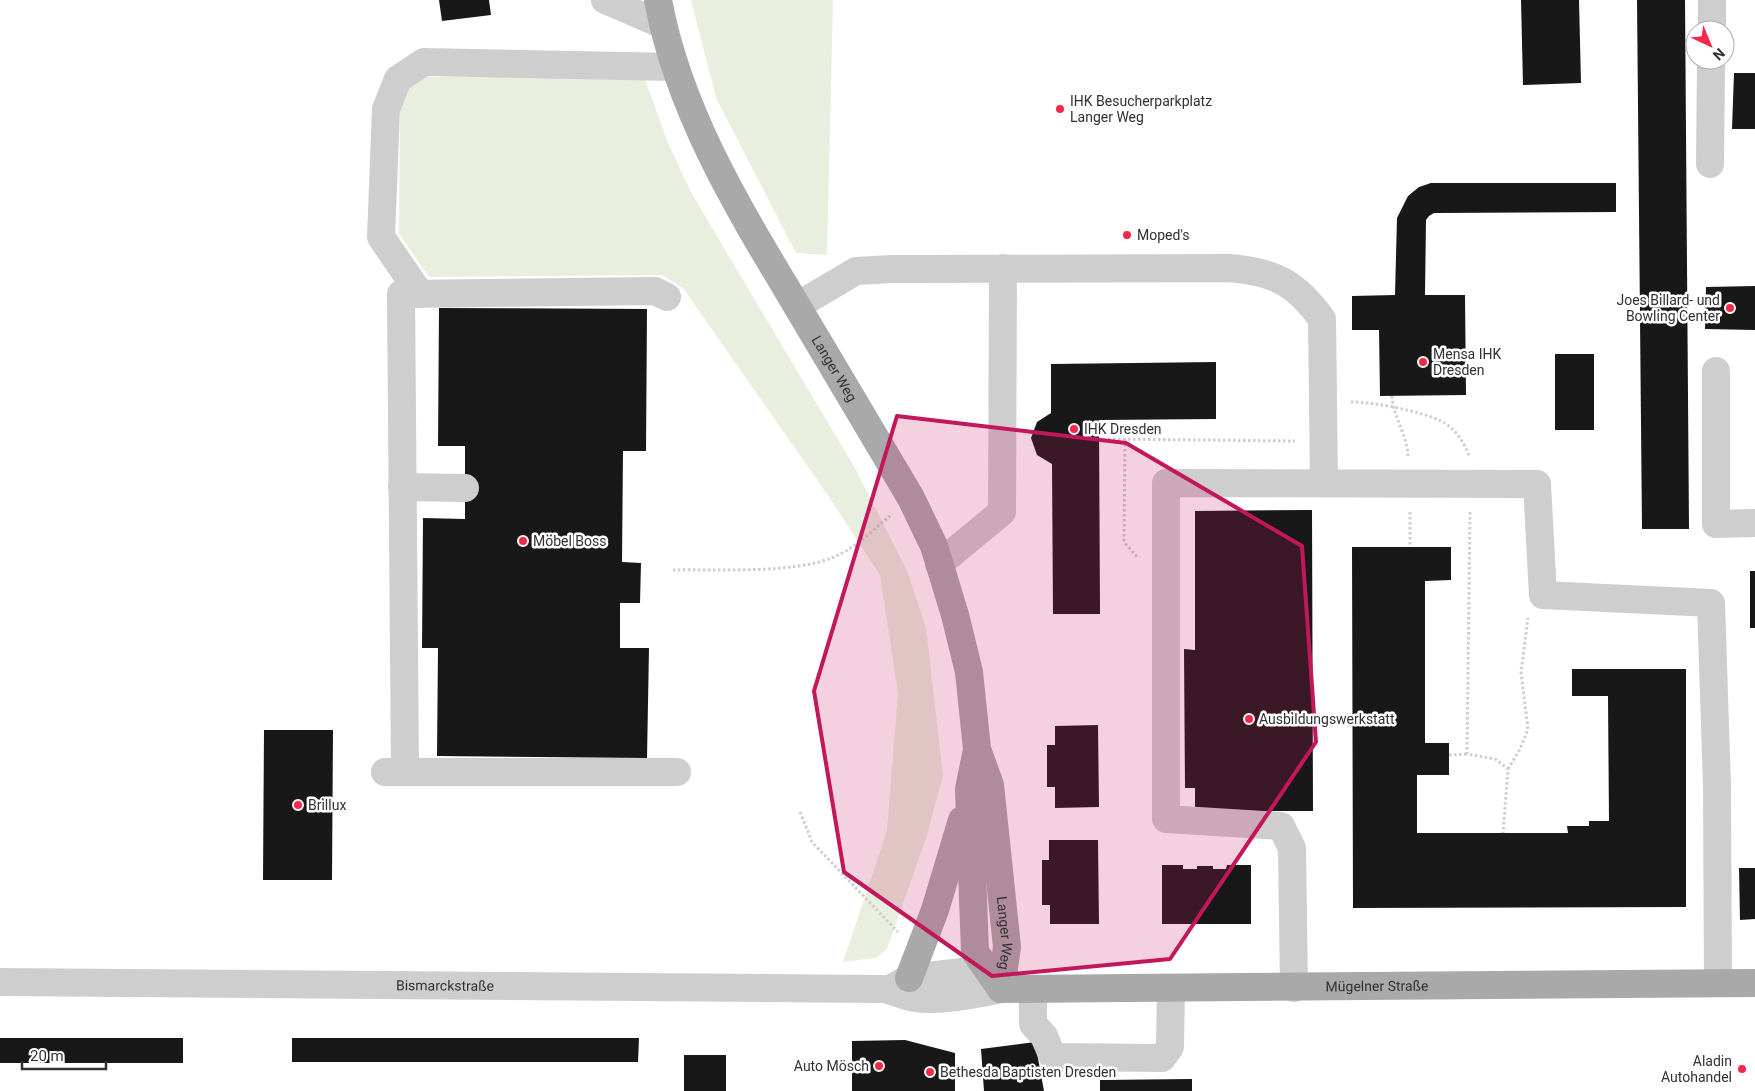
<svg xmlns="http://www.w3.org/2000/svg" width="1755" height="1091" font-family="Roboto,sans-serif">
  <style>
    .green { fill: #e9efdf }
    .building { fill: #181818 }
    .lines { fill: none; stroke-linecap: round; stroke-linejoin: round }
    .path { stroke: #cecece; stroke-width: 3; stroke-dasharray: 2.5 2.5; stroke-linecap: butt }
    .minor { stroke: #cecece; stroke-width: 28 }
    .major { stroke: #a9a9a9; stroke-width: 28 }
    .marked { fill: #c2185b; fill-opacity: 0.2; stroke: #c2185b; stroke-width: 4; stroke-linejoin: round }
    .poi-dot { fill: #f42848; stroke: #fff; stroke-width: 2 }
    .labels { text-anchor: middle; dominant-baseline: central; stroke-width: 5; stroke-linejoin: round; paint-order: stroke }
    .poi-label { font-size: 14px; fill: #313131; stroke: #fff; text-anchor: start }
    .street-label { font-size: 14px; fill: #313131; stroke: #fff }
  </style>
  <rect width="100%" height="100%" fill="#fff"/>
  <g class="green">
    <polygon points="691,0 833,0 827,255 796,253 716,98"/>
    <polygon points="644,76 667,141 692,194 855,468 907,571 926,628 943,776 926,838 887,949 876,958 843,962 887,831 898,693 880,575 827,494 683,288 662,275 429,277 399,234 400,108 408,87 424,77"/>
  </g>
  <g class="building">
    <polygon points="439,0 489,0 491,15 442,21"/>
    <polygon points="1521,0 1579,0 1581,83 1523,85"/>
    <polygon points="1637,0 1685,0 1689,529 1642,529"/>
    <polygon points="1734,73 1755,73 1755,129 1732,129"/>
    <polygon points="1431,183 1616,183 1616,212 1434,213 1429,216 1426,220 1425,295 1465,295 1466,395 1380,396 1379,330 1352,330 1352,296 1395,295 1397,218 1408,196 1419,187"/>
    <polygon points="1755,286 1755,330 1705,329 1706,287"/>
    <polygon points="439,308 647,309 646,451 623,451 622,562 641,563 640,603 620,603 620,648 649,648 647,758 437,756 438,648 422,648 423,518 465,519 465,446 438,446"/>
    <rect x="1555" y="354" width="39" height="76"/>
    <polygon points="1216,362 1216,419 1099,420 1100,614 1053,614 1052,464 1037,455 1031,438 1037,422 1051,413 1051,364"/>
    <polygon points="1312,510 1313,811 1195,811 1195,788 1185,788 1184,649 1195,650 1195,511"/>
    <polygon points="1352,547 1451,547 1451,580 1425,581 1425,743 1449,743 1449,775 1417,775 1417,833 1568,833 1567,826 1589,826 1589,821 1609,821 1608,696 1572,696 1572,669 1686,669 1686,907 1353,908"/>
    <rect x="1750" y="571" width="5" height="57"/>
    <polygon points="1098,725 1099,807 1055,808 1055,787 1047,787 1047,745 1055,745 1055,726"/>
    <polygon points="264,730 333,730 332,880 263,880"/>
    <polygon points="1049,840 1098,840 1099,924 1050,924 1050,905 1042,905 1042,860 1049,860"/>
    <polygon points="1162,865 1183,865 1183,869 1197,869 1197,866 1213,866 1213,869 1226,869 1227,865 1251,865 1251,924 1162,924"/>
    <polygon points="1739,868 1755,868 1755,919 1740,920"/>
    <rect x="0" y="1038" width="183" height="25"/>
    <polygon points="292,1038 639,1038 638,1062 292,1062"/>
    <polygon points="905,1040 955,1053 955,1091 852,1091 852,1041"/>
    <polygon points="1035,1042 1044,1091 984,1091 981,1049"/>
    <rect x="684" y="1055" width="42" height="36"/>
    <polygon points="1192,1079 1192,1091 1100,1091 1100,1080"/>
  </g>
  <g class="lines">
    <g class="path">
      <path d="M 1392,396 C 1393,417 1407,434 1408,456"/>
      <path d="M 1351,402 C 1374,402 1420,411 1441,421 C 1454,427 1465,443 1469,456"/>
      <polyline points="1108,439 1295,441"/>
      <polyline points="1125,439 1124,542 1138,558"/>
      <polyline points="1410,512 1410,547"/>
      <polyline points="1470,512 1467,754 1495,759 1508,769 1503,833"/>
      <path d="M 673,570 C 720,569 793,574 834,557 C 855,548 873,530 890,516"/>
      <polyline points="1449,755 1467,754"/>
      <polyline points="1508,769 1520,749 1528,729 1521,672 1528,618"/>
      <polyline points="800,812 812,842 898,932"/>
    </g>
    <g class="minor">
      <polyline points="605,0 663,25"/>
      <polyline points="1712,30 1712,0"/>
      <polyline points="1710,164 1711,60"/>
      <polyline points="420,294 381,237 386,109 398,79 424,62 675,67"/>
      <path d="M 797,306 L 856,271 L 891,269 L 1230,268 C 1275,272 1296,283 1322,319 L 1324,483"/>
      <polyline points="1716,371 1716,524 1755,523"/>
      <polyline points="402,487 465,488"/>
      <polyline points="939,564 1002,512 1003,268"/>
      <polyline points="385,772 677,772"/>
      <polyline points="405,772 401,294 655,291 667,297"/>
      <path id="s1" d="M 0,982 L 880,989 C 892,989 900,995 910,997 C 932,1003 978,994 1001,989"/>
      <polyline points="1294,988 1292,848 1281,826 1166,819 1166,483 1537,484 1543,595 1711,603 1717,786 1718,983"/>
      <polyline points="890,989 909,978 963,972 1001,989"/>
      <polyline points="1033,989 1033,1024 1044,1036 1053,1057 1162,1058 1170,1047 1171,989"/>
    </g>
    <g class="major">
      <path id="s2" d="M 658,0 C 678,108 735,203 791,296 C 831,363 871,430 911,498 L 934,546 L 955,615 L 969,672 L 977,749 L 990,785 L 1007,947 L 1001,989"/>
      <polyline points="977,750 969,789 975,952 1001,989"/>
      <polyline points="909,978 935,910 962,820"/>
      <path id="s3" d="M 1001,989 L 1755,983"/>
    </g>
  </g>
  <path class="marked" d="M 897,416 L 1126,443 L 1302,546 L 1316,742 L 1170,959 L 992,976 L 844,872 L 814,691 Z"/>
  <g class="poi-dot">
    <circle cx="1060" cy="109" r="5"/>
    <circle cx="1127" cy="235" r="5"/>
    <circle cx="1730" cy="308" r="5"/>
    <circle cx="1423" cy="362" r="5"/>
    <circle cx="1074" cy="429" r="5"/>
    <circle cx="523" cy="541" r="5"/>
    <circle cx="1249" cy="719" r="5"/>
    <circle cx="298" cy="805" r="5"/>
    <circle cx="879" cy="1066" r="5"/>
    <circle cx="1742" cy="1069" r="5"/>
    <circle cx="930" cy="1072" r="5"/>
  </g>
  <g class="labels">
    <g class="poi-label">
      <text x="1070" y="101">IHK Besucherparkplatz<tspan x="1070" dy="16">Langer Weg</tspan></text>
      <text x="1137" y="235">Moped's</text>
      <text x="1720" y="300" text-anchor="end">Joes Billard- und<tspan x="1720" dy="16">Bowling Center</tspan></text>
      <text x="1433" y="354">Mensa IHK<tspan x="1433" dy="16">Dresden</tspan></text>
      <text x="1084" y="429">IHK Dresden</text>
      <text x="533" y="541">Möbel Boss</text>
      <text x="1259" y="719">Ausbildungswerkstatt</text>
      <text x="308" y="805">Brillux</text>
      <text x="1732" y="1061" text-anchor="end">Aladin<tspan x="1732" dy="16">Autohandel</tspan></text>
      <text x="869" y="1066" text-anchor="end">Auto Mösch</text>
      <text x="940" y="1072">Bethesda Baptisten Dresden</text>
    </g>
    <g class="street-label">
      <text stroke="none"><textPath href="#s2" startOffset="411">Langer Weg</textPath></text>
      <text stroke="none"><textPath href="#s2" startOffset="1010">Langer Weg</textPath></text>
      <text stroke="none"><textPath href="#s1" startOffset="445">Bismarckstraße</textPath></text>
      <text stroke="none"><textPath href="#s3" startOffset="376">Mügelner Straße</textPath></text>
    </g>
  </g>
  <g transform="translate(1710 45) rotate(136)"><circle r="24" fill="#ffffff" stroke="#adadad"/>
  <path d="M0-4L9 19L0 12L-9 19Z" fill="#f42848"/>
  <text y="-8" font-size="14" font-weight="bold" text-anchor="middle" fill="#313131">N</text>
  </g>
  <path d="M22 1061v8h84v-8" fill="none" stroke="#313131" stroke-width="2.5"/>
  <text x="30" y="1061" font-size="15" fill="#313131" stroke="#ffffff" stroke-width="4" paint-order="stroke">20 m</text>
</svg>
